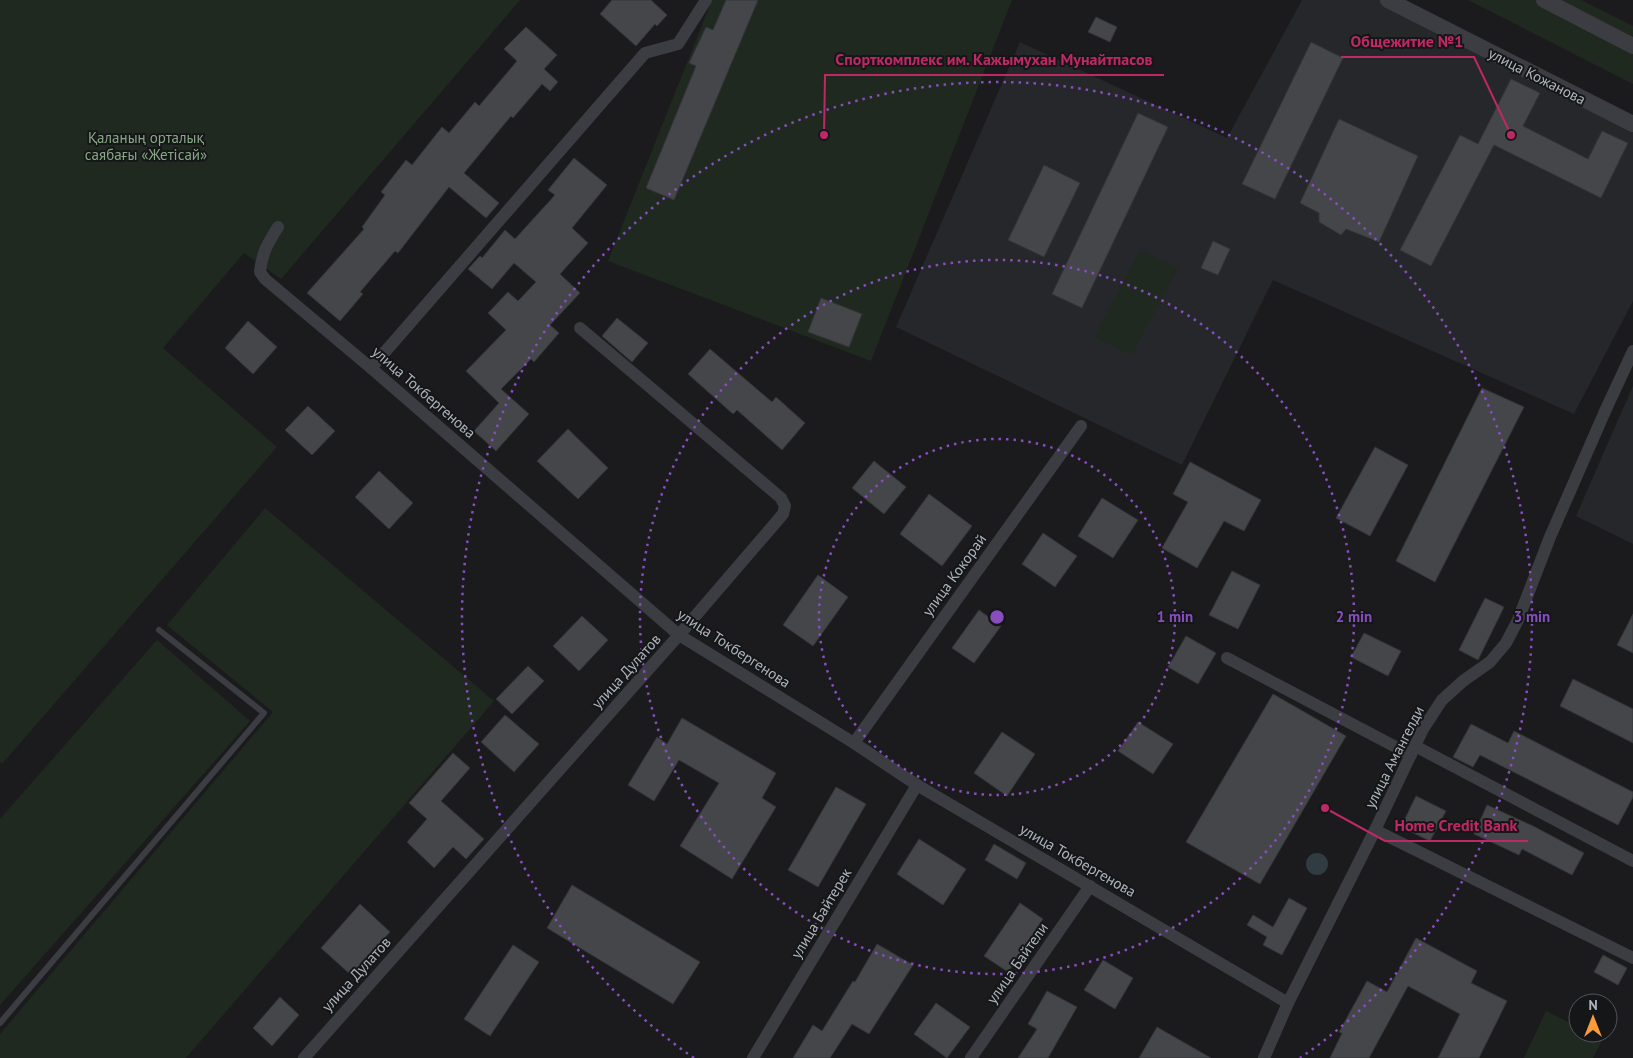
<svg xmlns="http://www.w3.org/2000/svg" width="1633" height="1058" font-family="'PT Sans',sans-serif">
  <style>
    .built { fill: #26272a }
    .green { fill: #202920 }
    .water { fill: #303c42 }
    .building { fill: #45464a; stroke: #343539 }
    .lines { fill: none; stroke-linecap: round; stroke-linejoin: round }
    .service { stroke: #3b3d42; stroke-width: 6 }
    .minor { stroke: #3b3d42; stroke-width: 12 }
    .tertiary { stroke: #3b3d42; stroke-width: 16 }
    .ring { fill: none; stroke: #884ebe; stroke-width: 2.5; stroke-dasharray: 2.5 5 }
    .labels { text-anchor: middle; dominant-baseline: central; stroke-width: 4; stroke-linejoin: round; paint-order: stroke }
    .street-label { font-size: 15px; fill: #adb4bd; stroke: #151618 }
    .park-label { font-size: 15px; fill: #87a884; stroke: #151618 }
    .centre { fill: #884ebe; stroke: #151618; stroke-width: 2.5 }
    .ring-label { font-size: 15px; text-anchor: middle; font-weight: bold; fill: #884ebe; stroke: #151618; stroke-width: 4; stroke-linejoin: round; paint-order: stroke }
    .leader { fill: none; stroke: #c02865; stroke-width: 2 }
    .callout-dot { fill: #c02865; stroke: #151618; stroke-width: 2 }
    .callout-label { font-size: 16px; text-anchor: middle; font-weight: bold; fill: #c02865; stroke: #151618; stroke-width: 4; stroke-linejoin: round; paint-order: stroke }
  </style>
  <rect width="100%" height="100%" fill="#1b1b1d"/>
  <g class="built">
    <polygon points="1302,0 1390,0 1633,124 1633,301 1574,414 1273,280 1182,465 896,327 1020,42 1227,138"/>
    <polygon points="1633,386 1633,544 1576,516"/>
  </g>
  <g class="green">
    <polygon points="0,0 520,0 281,279 244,253 163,348 277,447 2,764 0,762"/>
    <polygon points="712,0 1012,0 871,361 608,261"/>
    <polygon points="1468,0 1581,0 1633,26 1633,84"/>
    <polygon points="1140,250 1178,268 1132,355 1094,337"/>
    <polygon points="265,508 494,701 186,1058 0,1058 0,1034 273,712 167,625"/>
    <polygon points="157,640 250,721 0,1005 0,819"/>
    <polygon points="1546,1011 1578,1027 1578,1033 1592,1033 1603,1038 1593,1058 1524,1058"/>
  </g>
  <circle class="water" cx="1317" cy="864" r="11"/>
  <g class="building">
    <polygon points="612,0 651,0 667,15 657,26 655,24 636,46 600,14"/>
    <polygon points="726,0 758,0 674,200 646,188 696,66 689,63 706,27 713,30"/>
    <polygon points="1096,17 1117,27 1110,42 1088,32"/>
    <polygon points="526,27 557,55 544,69 558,82 550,91 542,84 513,118 511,116 464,173 499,203 486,218 449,187 398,253 395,251 360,292 363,294 340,321 307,293 364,229 362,227 385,195 381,192 406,160 412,165 442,127 449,133 475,102 479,106 517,61 504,49"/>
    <polygon points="1311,42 1343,58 1275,199 1242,184"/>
    <polygon points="1511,79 1540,93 1523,126 1588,159 1602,131 1628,143 1601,198 1494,145 1431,266 1400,250 1460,135 1478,144"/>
    <polygon points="1138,113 1168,127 1082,308 1052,294"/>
    <polygon points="1339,119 1418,156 1379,242 1346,229 1341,235 1319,222 1319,213 1300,203"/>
    <polygon points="574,158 607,185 572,228 588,243 560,274 580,293 550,325 559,333 534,362 531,359 501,389 529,414 496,451 474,431 499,403 466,371 506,330 488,313 508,292 518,301 536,282 514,263 492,289 468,269 480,256 482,258 505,230 515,239 555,195 548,190"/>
    <polygon points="1044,165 1080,183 1044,257 1008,240"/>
    <polygon points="1213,241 1230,249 1218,275 1201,268"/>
    <polygon points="821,298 862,314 849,347 808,332"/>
    <polygon points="617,318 648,343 632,362 602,336"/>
    <polygon points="248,321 277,347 253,374 225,348"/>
    <polygon points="710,349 772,402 776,397 805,423 782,450 737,410 733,414 688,374"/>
    <polygon points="1482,388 1524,407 1435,582 1396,561"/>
    <polygon points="308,406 335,431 312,455 285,430"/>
    <polygon points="568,429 608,468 578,499 537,461"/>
    <polygon points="1375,447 1408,465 1370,536 1336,518"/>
    <polygon points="874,461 906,487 884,514 852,488"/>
    <polygon points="1190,462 1261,500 1244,531 1224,521 1197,568 1162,548 1188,502 1173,494"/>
    <polygon points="379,471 413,503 389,529 355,497"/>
    <polygon points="929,494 972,526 942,566 900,534"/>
    <polygon points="1102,498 1138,520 1113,558 1078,536"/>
    <polygon points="1043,533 1077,556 1055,587 1022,564"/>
    <polygon points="1232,571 1260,585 1238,629 1209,615"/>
    <polygon points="818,575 848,597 813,646 783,625"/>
    <polygon points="1485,598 1504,607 1478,660 1459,650"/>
    <polygon points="979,610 1001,626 974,663 952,648"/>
    <polygon points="1633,614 1633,653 1617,645"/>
    <polygon points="582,616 608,640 579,671 553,646"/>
    <polygon points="1364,633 1401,651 1388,676 1351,657"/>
    <polygon points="1186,636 1216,653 1198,684 1168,667"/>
    <polygon points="528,666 544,681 512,714 496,699"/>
    <polygon points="1573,679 1633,709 1633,743 1560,706"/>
    <polygon points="1273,694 1346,736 1260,884 1186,842"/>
    <polygon points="505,715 539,744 514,772 481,742"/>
    <polygon points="682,718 776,773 762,798 776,807 732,879 680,846 719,783 679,760 654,801 628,785 657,737 667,744"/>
    <polygon points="1138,722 1173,744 1153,774 1118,751"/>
    <polygon points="1471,724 1508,743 1514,731 1633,792 1633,797 1618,825 1480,755 1473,767 1453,757"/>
    <polygon points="1002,732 1035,754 1007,796 974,773"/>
    <polygon points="453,753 470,768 441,801 484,839 466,859 453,847 434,868 407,842 427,819 409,803"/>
    <polygon points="836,787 866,804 818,887 788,870"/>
    <polygon points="1416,796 1446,811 1430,841 1401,827"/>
    <polygon points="1487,805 1533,826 1584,853 1572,875 1522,849 1519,855 1474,834"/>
    <polygon points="919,839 966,869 943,905 897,874"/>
    <polygon points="994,844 1026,863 1017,879 985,860"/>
    <polygon points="572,885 700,962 673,1004 547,928"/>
    <polygon points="1289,898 1307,908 1282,955 1263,945 1267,937 1247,925 1253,915 1273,927"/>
    <polygon points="1020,903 1043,919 1008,972 984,956"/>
    <polygon points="360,904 390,932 351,975 321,948"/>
    <polygon points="1416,938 1477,971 1471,983 1507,1001 1479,1058 1438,1058 1460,1014 1408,986 1369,1058 1330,1058 1342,1033 1339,1032 1367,981 1387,992"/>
    <polygon points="877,944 913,965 869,1034 852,1024 830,1058 793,1058 813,1025 822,1031 853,981 855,982"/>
    <polygon points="513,945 539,962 490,1036 464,1019"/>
    <polygon points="1603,955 1627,968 1618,985 1594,972"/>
    <polygon points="1103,960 1133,978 1115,1009 1084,990"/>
    <polygon points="1047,991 1077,1007 1048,1058 1018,1058 1037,1029 1028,1024"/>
    <polygon points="280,997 299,1015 272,1046 253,1028"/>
    <polygon points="936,1003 970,1027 947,1058 914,1034"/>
    <polygon points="1157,1027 1211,1058 1139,1058"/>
  </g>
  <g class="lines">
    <polyline class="service" points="0,1023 264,713 159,630"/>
    <g class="minor">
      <path d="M 278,227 C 268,243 262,252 260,272 L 265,279 L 371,368 L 679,635 L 854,743 L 917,785 L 1288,1003"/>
      <polyline points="371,368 645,53 678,44 706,0"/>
      <polyline points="1227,658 1411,755"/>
      <polyline points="854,743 1081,426"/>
      <polyline points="1415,746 1633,861"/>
      <polyline points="1375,830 1633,958"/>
      <polyline points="304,1058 679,635 783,514 785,506 781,498 580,328"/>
      <polyline points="753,1058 917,785"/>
      <polyline points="971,1058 1090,886"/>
      <polyline points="1264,1058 1288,1003 1375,830 1423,729 1442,700 1463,681 1490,662 1506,643 1518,620 1550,537 1606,409 1633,351"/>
    </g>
    <g class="tertiary">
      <polyline points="1388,0 1633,124"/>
      <polyline points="1544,0 1633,46"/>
    </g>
  </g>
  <g class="ring">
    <circle cx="997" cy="617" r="178"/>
    <circle cx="997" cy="617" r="357"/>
    <path d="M694 1058A535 535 0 1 1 1300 1058"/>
  </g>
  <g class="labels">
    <g class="street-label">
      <text transform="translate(1537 76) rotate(27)">улица Кожанова</text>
      <text transform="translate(424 392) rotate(41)">улица Токбергенова</text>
      <text transform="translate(954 575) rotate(-54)">улица Кокорай</text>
      <text transform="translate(734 648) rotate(33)">улица Токбергенова</text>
      <text transform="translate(626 671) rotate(-48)">улица Дулатов</text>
      <text transform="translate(1394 757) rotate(-63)">улица Амангелди</text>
      <text transform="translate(1078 860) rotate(30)">улица Токбергенова</text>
      <text transform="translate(821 913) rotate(-59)">улица Байтерек</text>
      <text transform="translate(1017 963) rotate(-55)">улица Байтели</text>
      <text transform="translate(356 974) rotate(-48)">улица Дулатов</text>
    </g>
    <g class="park-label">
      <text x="146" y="137">Қаланың орталық<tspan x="146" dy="17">саябағы «Жетісай»</tspan></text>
    </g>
  </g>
  <circle cx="997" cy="617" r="8" class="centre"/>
  <g class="ring-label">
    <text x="1175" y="622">1 min</text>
    <text x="1354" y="622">2 min</text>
    <text x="1532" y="622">3 min</text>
  </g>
  <path class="leader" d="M1511 135L1474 57H1341M824 135L825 75H1164M1325 808L1385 841H1528"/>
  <g class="callout-dot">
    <circle cx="1511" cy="135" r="5"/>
    <circle cx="824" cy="135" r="5"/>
    <circle cx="1325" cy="808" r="5"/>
  </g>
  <g class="callout-label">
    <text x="1407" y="47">Общежитие №1</text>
    <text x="994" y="65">Спорткомплекс им. Кажымухан Мунайтпасов</text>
    <text x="1456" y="831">Home Credit Bank</text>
  </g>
  <g transform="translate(1593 1018)"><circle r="24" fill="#151618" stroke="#52555a"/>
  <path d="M0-4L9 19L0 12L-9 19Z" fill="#f79c38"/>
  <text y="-8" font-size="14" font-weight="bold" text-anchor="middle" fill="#adb4bd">N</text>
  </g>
</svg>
